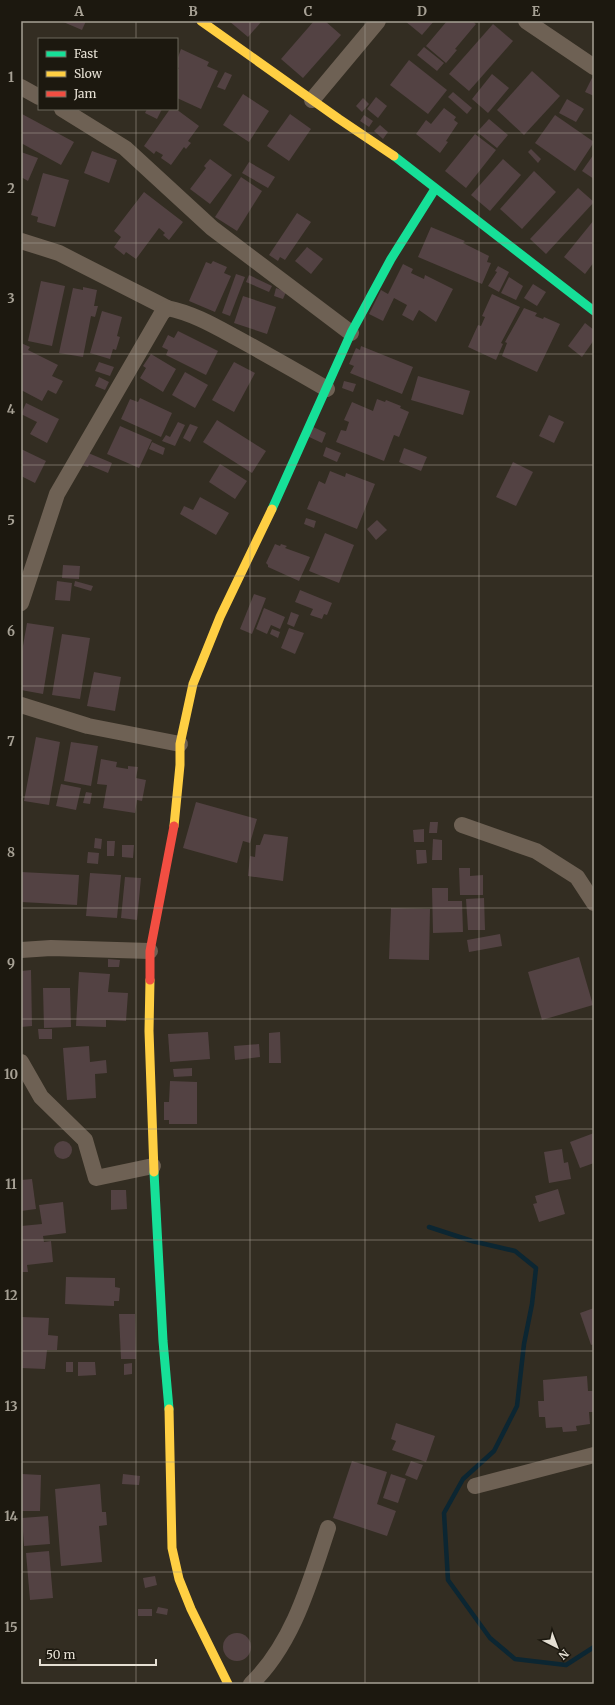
<svg xmlns="http://www.w3.org/2000/svg" width="615" height="1705" font-family="Merriweather,serif">
  <style>
    .lines { fill: none; stroke-linecap: round; stroke-linejoin: round }
    .stream { stroke: #0c2632; stroke-width: 4.5 }
    .building { fill: #534243 }
    .street { stroke: #6e6154; stroke-width: 16 }
    .fast { stroke: #16e098; stroke-width: 9 }
    .slow { stroke: #ffcf43; stroke-width: 9 }
    .jam { stroke: #f24e42; stroke-width: 9 }
    .grid { fill: none; stroke: #a7a195; stroke-width: 1; stroke-opacity: 0.55 }
    .neatline { fill: none; stroke: #a7a195; stroke-width: 1.5 }
    .grid-label { font-size: 13px; text-anchor: middle; font-weight: bold; fill: #a7a195 }
  </style>
  <rect width="100%" height="100%" fill="#332d22"/>
  <g class="lines">
    <polyline class="stream" points="429,1227 472,1241 515,1251 536,1268 532,1304 524,1344 517,1406 494,1451 463,1479 444,1513 448,1580 490,1638 515,1659 566,1665 594,1647"/>
  </g>
  <g class="building">
    <polygon points="61,21 86,21 82,30"/>
    <polygon points="229,21 262,21 248,37"/>
    <polygon points="314,21 325,21 341,35 303,78 281,59"/>
    <polygon points="405,21 434,21 422,35"/>
    <polygon points="447,21 472,21 476,24 455,49 457,50 446,63 426,46"/>
    <polygon points="493,24 513,41 469,91 449,74"/>
    <polygon points="424,47 444,63 437,71 417,55"/>
    <polygon points="181,49 209,62 207,66 218,71 201,109 177,98 177,71 179,68 177,67 177,60"/>
    <polygon points="409,60 447,90 428,114 390,85"/>
    <polygon points="532,71 560,96 524,135 497,110"/>
    <polygon points="225,72 232,75 225,90 217,87"/>
    <polygon points="492,74 509,88 488,113 472,99"/>
    <polygon points="592,78 594,79 594,96 585,92"/>
    <polygon points="453,92 472,108 467,114 448,97"/>
    <polygon points="243,94 269,111 249,142 223,125"/>
    <polygon points="376,97 387,106 378,118 367,109"/>
    <polygon points="363,98 369,104 362,112 356,106"/>
    <polygon points="567,99 584,109 576,122 559,113"/>
    <polygon points="444,108 456,117 454,120 458,123 446,141 448,142 440,153 416,134 426,120 431,124"/>
    <polygon points="147,109 162,109 157,119 145,113"/>
    <polygon points="170,109 176,109 199,126 188,141 191,143 186,149 184,147 171,165 161,158 163,155 156,151 154,154 144,146"/>
    <polygon points="22,114 74,142 61,165 21,143"/>
    <polygon points="290,114 311,129 289,161 267,146"/>
    <polygon points="364,115 373,121 369,127 360,121"/>
    <polygon points="555,115 594,142 575,171 535,143"/>
    <polygon points="489,119 508,135 497,148 477,132"/>
    <polygon points="380,125 388,132 383,139 374,131"/>
    <polygon points="475,134 496,150 466,188 445,171"/>
    <polygon points="531,149 541,159 538,163 528,152"/>
    <polygon points="92,151 117,160 109,183 84,173"/>
    <polygon points="21,152 38,158 28,181 21,177"/>
    <polygon points="594,154 594,179 582,171"/>
    <polygon points="210,159 232,175 210,204 190,189 206,168 204,166"/>
    <polygon points="503,159 521,175 490,211 471,195"/>
    <polygon points="249,162 275,177 268,188 242,173"/>
    <polygon points="534,171 556,192 522,229 500,209"/>
    <polygon points="43,173 69,180 55,227 37,222 38,217 31,215"/>
    <polygon points="241,177 262,191 237,231 215,217"/>
    <polygon points="578,188 594,202 546,254 530,239"/>
    <polygon points="144,192 183,222 169,240 163,235 165,233 159,228 136,259 126,252 124,255 114,247 121,237 114,231"/>
    <polygon points="297,213 311,222 285,260 280,257 278,261 269,255"/>
    <polygon points="594,220 594,262 585,274 564,257"/>
    <polygon points="431,227 465,241 463,243 489,256 487,262 491,263 482,284 418,257"/>
    <polygon points="307,247 323,259 311,274 295,261"/>
    <polygon points="213,261 227,267 224,273 231,276 215,312 189,301 206,262 211,264"/>
    <polygon points="403,264 413,269 411,273 424,279 425,275 453,289 436,322 419,310 413,321 402,315 407,305 394,298 383,321 369,314 381,290 388,294"/>
    <polygon points="498,266 509,272 499,292 488,286 497,272 495,271"/>
    <polygon points="236,274 245,277 230,316 222,313"/>
    <polygon points="249,275 272,286 269,292 246,282"/>
    <polygon points="509,277 523,286 516,300 501,293"/>
    <polygon points="41,281 65,286 52,346 28,341"/>
    <polygon points="533,284 546,292 537,306 524,298"/>
    <polygon points="83,287 97,290 94,306 98,306 95,317 91,316 83,357 59,353 73,288 83,290"/>
    <polygon points="276,288 286,292 283,299 274,296"/>
    <polygon points="492,294 520,307 501,343 503,344 496,360 468,347 478,325 481,326 485,317 482,316"/>
    <polygon points="243,296 276,307 267,334 234,323"/>
    <polygon points="524,308 537,313 535,316 543,319 544,317 560,324 537,372 502,356 507,343 505,342"/>
    <polygon points="102,311 122,317 117,336 120,337 116,350 113,349 110,359 90,353"/>
    <polygon points="585,323 594,330 594,340 582,357 568,346"/>
    <polygon points="178,331 218,351 206,375 166,355 168,350 162,347 168,335 174,338"/>
    <polygon points="21,343 30,347 28,350 58,365 52,376 63,381 56,394 48,390 42,401 21,390"/>
    <polygon points="361,346 413,367 402,394 350,373 354,366 349,364 356,348 360,350"/>
    <polygon points="151,354 176,369 163,392 140,378 146,368 143,366"/>
    <polygon points="99,362 114,367 110,376 95,371"/>
    <polygon points="234,362 255,373 234,412 212,400"/>
    <polygon points="185,372 208,385 195,408 172,395"/>
    <polygon points="418,376 470,391 463,415 411,400"/>
    <polygon points="99,377 109,382 105,390 95,386"/>
    <polygon points="344,381 356,384 353,392 342,388"/>
    <polygon points="140,398 172,413 161,437 121,419 130,399 138,402"/>
    <polygon points="377,399 385,402 386,400 401,406 400,408 409,412 399,437 394,435 384,461 336,442 341,430 346,431 349,422 344,420 352,402 373,411"/>
    <polygon points="26,403 59,419 47,443 30,434 37,422 21,414"/>
    <polygon points="549,415 564,422 554,443 539,436"/>
    <polygon points="217,420 266,451 252,473 203,442"/>
    <polygon points="178,422 185,425 175,446 162,441 166,435 170,437"/>
    <polygon points="190,424 198,427 190,442 183,438"/>
    <polygon points="120,426 152,440 139,468 107,454"/>
    <polygon points="311,426 326,433 322,443 307,436"/>
    <polygon points="152,442 165,448 163,455 149,449"/>
    <polygon points="326,447 341,453 337,462 323,456"/>
    <polygon points="404,448 427,457 421,471 399,462"/>
    <polygon points="21,449 46,461 35,483 21,476"/>
    <polygon points="86,452 112,463 108,473 89,465 88,467 81,465"/>
    <polygon points="513,462 533,472 516,506 496,497"/>
    <polygon points="220,464 247,481 235,499 209,482"/>
    <polygon points="330,471 345,477 346,473 375,484 357,529 307,509 319,481 325,484"/>
    <polygon points="200,497 229,513 216,535 180,514 184,506 193,510"/>
    <polygon points="306,518 316,521 314,528 304,524"/>
    <polygon points="377,520 387,530 376,540 367,529"/>
    <polygon points="325,533 354,545 339,583 309,571"/>
    <polygon points="275,544 280,546 281,544 287,546 285,548 310,557 299,581 268,567 268,565 266,563"/>
    <polygon points="63,565 80,566 79,579 62,578"/>
    <polygon points="57,581 72,583 70,601 55,600"/>
    <polygon points="75,581 93,586 91,591 74,586"/>
    <polygon points="300,590 332,603 327,615 324,614 322,619 310,615 313,609 295,602"/>
    <polygon points="254,594 266,598 252,634 240,629"/>
    <polygon points="264,608 285,617 280,629 271,625 267,634 256,629"/>
    <polygon points="291,612 299,615 294,627 287,624"/>
    <polygon points="27,623 54,627 43,694 21,690 21,657"/>
    <polygon points="289,628 304,633 295,654 281,648"/>
    <polygon points="272,629 280,632 278,638 270,634"/>
    <polygon points="62,634 90,638 80,699 52,695"/>
    <polygon points="94,672 121,677 115,711 87,706"/>
    <polygon points="36,737 60,742 49,805 24,801"/>
    <polygon points="71,742 98,746 91,786 64,781"/>
    <polygon points="101,759 117,762 116,767 128,769 128,766 138,767 136,778 146,780 142,801 137,800 135,813 103,808 107,785 97,784"/>
    <polygon points="61,784 81,788 76,810 56,806"/>
    <polygon points="86,792 92,793 90,804 83,803"/>
    <polygon points="196,802 257,819 250,843 243,841 237,863 183,848"/>
    <polygon points="430,822 438,822 437,833 429,833"/>
    <polygon points="424,829 424,842 414,842 413,830"/>
    <polygon points="264,834 288,837 283,881 248,876 250,856 255,857 256,845 260,845"/>
    <polygon points="95,838 102,839 101,849 94,848"/>
    <polygon points="433,839 442,840 442,860 432,860"/>
    <polygon points="107,841 115,841 114,856 107,856"/>
    <polygon points="122,845 134,845 133,858 122,857"/>
    <polygon points="416,850 426,850 427,863 417,864"/>
    <polygon points="88,852 99,853 98,864 87,863"/>
    <polygon points="459,868 470,868 470,876 483,875 483,895 460,895"/>
    <polygon points="21,872 79,875 77,905 21,902"/>
    <polygon points="90,873 121,875 117,918 86,916"/>
    <polygon points="125,877 141,878 137,920 121,918"/>
    <polygon points="432,888 448,888 448,901 462,901 463,932 433,933"/>
    <polygon points="484,898 485,930 468,930 466,899"/>
    <polygon points="391,908 430,909 429,960 389,959"/>
    <polygon points="500,934 502,946 469,952 467,940"/>
    <polygon points="579,957 593,1005 542,1020 528,972"/>
    <polygon points="108,959 120,960 119,967 108,967"/>
    <polygon points="31,970 32,1026 21,1027 21,971"/>
    <polygon points="79,972 110,974 108,992 128,993 126,1021 106,1020 106,1027 76,1026"/>
    <polygon points="43,988 70,988 71,1027 44,1028"/>
    <polygon points="38,1029 52,1029 52,1039 39,1039"/>
    <polygon points="208,1032 210,1059 170,1062 168,1034"/>
    <polygon points="280,1032 281,1063 269,1063 269,1033"/>
    <polygon points="259,1044 260,1057 235,1060 234,1046"/>
    <polygon points="89,1046 90,1062 106,1060 107,1073 95,1074 96,1098 67,1100 63,1048"/>
    <polygon points="192,1068 192,1076 174,1077 173,1069"/>
    <polygon points="170,1081 197,1082 197,1124 169,1124 169,1120 164,1120 164,1102 169,1102"/>
    <polygon points="594,1133 594,1163 580,1168 570,1142"/>
    <circle cx="63" cy="1150" r="9"/>
    <polygon points="562,1149 564,1163 568,1162 571,1179 549,1183 544,1152"/>
    <polygon points="32,1179 36,1209 21,1211 21,1180"/>
    <polygon points="558,1189 565,1214 539,1222 533,1204 537,1203 535,1196"/>
    <polygon points="111,1190 126,1190 127,1209 111,1210"/>
    <polygon points="63,1202 66,1233 43,1236 44,1242 51,1241 53,1262 27,1265 28,1272 21,1272 21,1226 42,1224 39,1205"/>
    <polygon points="66,1277 115,1278 115,1287 120,1288 119,1301 114,1301 114,1306 65,1304"/>
    <polygon points="594,1308 594,1344 591,1345 580,1313"/>
    <polygon points="119,1314 135,1314 136,1359 121,1359"/>
    <polygon points="21,1317 49,1318 48,1335 58,1336 57,1350 47,1350 45,1369 21,1368"/>
    <rect x="66" y="1362" width="7" height="10"/>
    <polygon points="78,1362 95,1362 96,1375 78,1376"/>
    <polygon points="132,1363 132,1374 124,1375 124,1364"/>
    <polygon points="587,1376 588,1391 593,1391 594,1412 589,1412 590,1424 576,1426 577,1431 563,1432 562,1427 546,1428 545,1417 539,1417 538,1401 544,1401 543,1380"/>
    <polygon points="396,1423 435,1436 426,1462 392,1450 396,1441 391,1439"/>
    <polygon points="352,1461 387,1472 377,1504 396,1511 387,1536 333,1518"/>
    <polygon points="411,1461 423,1465 417,1480 405,1475"/>
    <polygon points="22,1474 41,1475 40,1511 21,1511"/>
    <polygon points="123,1474 140,1476 139,1485 122,1484"/>
    <polygon points="391,1474 406,1479 398,1503 383,1498"/>
    <polygon points="100,1484 102,1512 106,1512 107,1525 99,1526 102,1562 61,1566 55,1489"/>
    <polygon points="48,1516 50,1544 24,1546 22,1518"/>
    <polygon points="49,1551 53,1598 30,1600 26,1553"/>
    <polygon points="155,1576 157,1585 145,1588 143,1578"/>
    <polygon points="158,1607 168,1609 167,1615 156,1613"/>
    <rect x="138" y="1609" width="14" height="7"/>
    <circle cx="237" cy="1647" r="14"/>
  </g>
  <g class="lines">
    <g class="street">
      <polyline points="526,21 594,67"/>
      <polyline points="21,87 39,97"/>
      <polyline points="312,100 378,21"/>
      <polyline points="62,109 125,148 212,228 351,333"/>
      <path d="M 21,241 L 59,253 L 167,308 C 192,313 213,325 235,337 C 266,354 296,371 327,389"/>
      <polyline points="21,603 57,494 162,313 167,308"/>
      <polyline points="21,705 88,726 180,744"/>
      <polyline points="462,825 536,851 577,877 594,903"/>
      <polyline points="21,950 51,948 150,951"/>
      <polyline points="21,1062 41,1097 85,1140 96,1178 153,1166"/>
      <polyline points="475,1486 594,1455"/>
      <path d="M 251,1684 C 293,1644 310,1582 328,1528"/>
    </g>
    <g class="fast">
      <polyline points="394,156 594,311"/>
      <polyline points="272,509 351,333 391,259 435,189"/>
      <polyline points="154,1172 163,1341 169,1409"/>
    </g>
    <g class="slow">
      <polyline points="201,21 339,119 394,156"/>
      <polyline points="174,826 180,765 180,744 193,684 220,617 272,509"/>
      <polyline points="150,980 149,1031 154,1172"/>
      <polyline points="169,1409 172,1548 179,1579 191,1609 228,1684"/>
    </g>
    <polyline class="jam" points="150,980 150,951 174,826"/>
  </g>
  <path class="grid" d="M 136,21 L 136,39M 250,21 L 250,1684M 365,21 L 365,1684M 479,21 L 479,1684M 136,109 L 136,1684M 21,133 L 594,133M 21,243 L 594,243M 21,354 L 594,354M 21,465 L 594,465M 21,576 L 594,576M 21,686 L 594,686M 21,797 L 594,797M 21,908 L 594,908M 21,1019 L 594,1019M 21,1129 L 594,1129M 21,1240 L 594,1240M 21,1351 L 594,1351M 21,1462 L 594,1462M 21,1572 L 594,1572"/>
  <rect width="615" height="1705" fill="none" stroke="#1c180f" stroke-width="44"/>
  <rect x="38" y="38" width="140" height="72" fill="#1c180f" stroke="#6c685d"/>
  <rect x="46" y="51" width="20" height="6" fill="#16e098" stroke="#6c685d"/>
  <text x="74" y="58" font-size="12" fill="#e5dfd3">Fast</text>
  <rect x="46" y="71" width="20" height="6" fill="#ffcf43" stroke="#6c685d"/>
  <text x="74" y="78" font-size="12" fill="#e5dfd3">Slow</text>
  <rect x="46" y="91" width="20" height="6" fill="#f24e42" stroke="#6c685d"/>
  <text x="74" y="98" font-size="12" fill="#e5dfd3">Jam</text>
  <g transform="translate(557 1647) rotate(138)" stroke="#1c180f" stroke-width="3" paint-order="stroke">
  <path d="M0-3L7 15L0 10L-7 15Z" fill="#e5dfd3"/>
  <text y="-6" font-size="11" font-weight="bold" text-anchor="middle" fill="#e5dfd3">N</text>
  </g>
  <path d="M40 1659v6h116v-6" fill="none" stroke="#e5dfd3" stroke-width="2"/>
  <text x="46" y="1659" font-size="12" fill="#e5dfd3" stroke="#1c180f" stroke-width="3" paint-order="stroke">50 m</text>
  <rect x="22" y="22" width="571" height="1661" class="neatline"/>
  <g class="grid-label">
    <text x="79" y="16">A</text>
    <text x="193" y="16">B</text>
    <text x="308" y="16">C</text>
    <text x="422" y="16">D</text>
    <text x="536" y="16">E</text>
    <text x="11" y="82">1</text>
    <text x="11" y="193">2</text>
    <text x="11" y="303">3</text>
    <text x="11" y="414">4</text>
    <text x="11" y="525">5</text>
    <text x="11" y="636">6</text>
    <text x="11" y="746">7</text>
    <text x="11" y="857">8</text>
    <text x="11" y="968">9</text>
    <text x="11" y="1079">10</text>
    <text x="11" y="1189">11</text>
    <text x="11" y="1300">12</text>
    <text x="11" y="1411">13</text>
    <text x="11" y="1521">14</text>
    <text x="11" y="1632">15</text>
  </g>
</svg>
